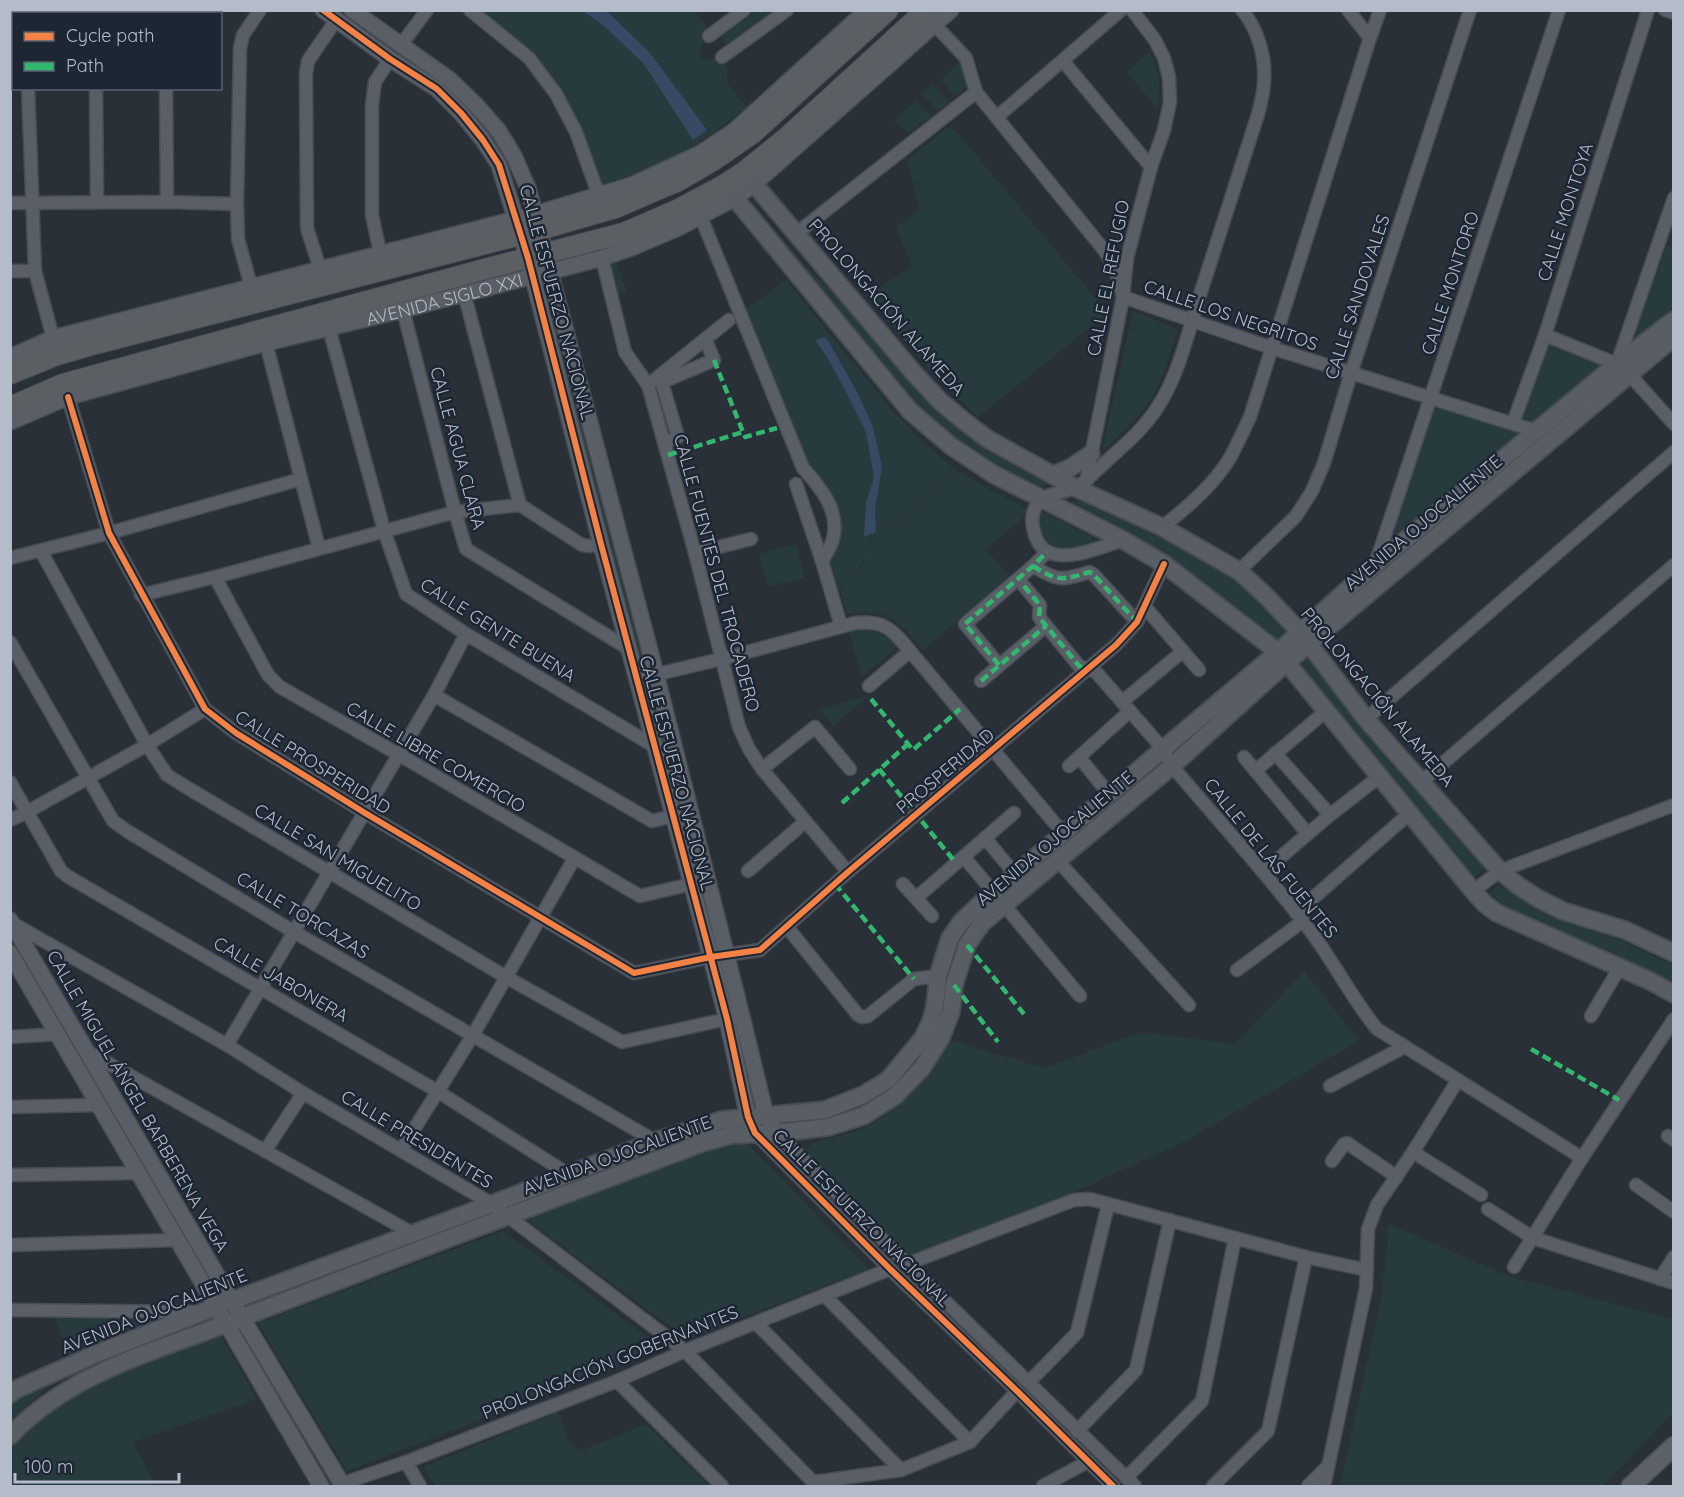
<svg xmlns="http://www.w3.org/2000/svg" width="1684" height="1497" font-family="Quicksand,sans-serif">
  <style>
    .green { fill: #273a3e }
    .water { fill: #384963 }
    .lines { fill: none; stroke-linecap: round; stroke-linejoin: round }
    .minor-casing { stroke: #484c53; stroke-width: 15 }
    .tertiary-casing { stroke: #484c53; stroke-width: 18 }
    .secondary-casing { stroke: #484c53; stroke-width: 20 }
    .primary-casing { stroke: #484c55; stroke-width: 21 }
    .trunk-casing { stroke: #474c53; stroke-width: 22 }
    .minor { stroke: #5a5e66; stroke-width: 12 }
    .tertiary { stroke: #5a5e66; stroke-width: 15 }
    .secondary { stroke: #595d64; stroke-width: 16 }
    .primary { stroke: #5c6168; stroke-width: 18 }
    .trunk { stroke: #5b5f64; stroke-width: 20 }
    .quiet { stroke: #33b770; stroke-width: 4.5; stroke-dasharray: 9 4.5; stroke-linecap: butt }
    .cycleway-casing { stroke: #1d2633; stroke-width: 10 }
    .cycleway { stroke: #f48246; stroke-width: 6 }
    .labels { text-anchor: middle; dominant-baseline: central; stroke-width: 5; stroke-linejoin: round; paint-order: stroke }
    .street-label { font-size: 18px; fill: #b4bcc9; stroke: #1d2633 }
  </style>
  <rect width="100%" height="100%" fill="#2a3038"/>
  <g class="green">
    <path d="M 477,11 L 694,11 L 709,29 L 704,39 L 699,54 L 702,60 L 713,59 L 726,62 L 728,84 L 747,107 C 701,145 659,167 603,188 L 583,134 L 570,110 Z"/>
    <polygon points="757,11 779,11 727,46 720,36"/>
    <path d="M 1150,51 C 1159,70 1162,88 1158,109 L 1127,72 Z"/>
    <polygon points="960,62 968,86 955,97 941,80"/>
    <polygon points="932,82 949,102 938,111 922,94"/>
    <polygon points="916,100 931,116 908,133 894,121"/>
    <polygon points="951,125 1108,313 978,417 934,376 867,296 912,266 896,227 920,210 907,160"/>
    <polygon points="752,201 804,264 859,319 909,378 1051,482 1038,489 997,469 959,443 929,419 899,387 750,203"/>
    <polygon points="1667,245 1673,247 1673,307 1627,349"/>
    <polygon points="616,261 627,291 619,295 611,263"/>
    <polygon points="548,280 651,669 640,673 538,283"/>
    <path d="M 786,280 L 893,411 L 922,441 L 952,467 L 891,528 L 887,536 L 891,530 L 953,468 L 991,491 L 1027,509 L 1022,519 L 986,549 L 1009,576 L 923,650 C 899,621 887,607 847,614 L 840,590 L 860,569 L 866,558 L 863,560 L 859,569 L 839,589 L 829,560 L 838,545 L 841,527 L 836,506 L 807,466 L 745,310 Z"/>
    <path d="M 1133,311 L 1178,329 C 1171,348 1165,374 1156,391 C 1142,416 1122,433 1102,452 Z"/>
    <polygon points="1548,342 1607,366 1536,425 1519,420"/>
    <polygon points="1435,400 1524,433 1384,543"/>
    <polygon points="1081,497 1086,498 1235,576 1288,630 1277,640 1174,560 1079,510 1075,506 1076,501"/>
    <path d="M 1040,510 L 1092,537 L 1094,543 C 1073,548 1055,557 1042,534 C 1037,526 1037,519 1040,510 Z"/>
    <polygon points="796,544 805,578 768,587 759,554"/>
    <path d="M 864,629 C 878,632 887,636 897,647 L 862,677 L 849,631 Z"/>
    <polygon points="1308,657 1487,868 1474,877 1296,664"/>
    <polygon points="653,681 722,952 713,954 642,683"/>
    <polygon points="869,696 833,726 820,709"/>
    <polygon points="1498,884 1540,907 1603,932 1673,965 1673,987 1602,949 1510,910 1490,894"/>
    <polygon points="10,928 225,1297 219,1301 11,939"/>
    <path d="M 1304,971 L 1359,1041 L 1187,1140 L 1079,1190 L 911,1257 L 807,1155 L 806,1150 L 811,1144 C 827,1137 845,1136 861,1129 C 896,1115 932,1074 948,1040 L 1045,1068 L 1141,1032 L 1235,1044 Z"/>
    <polygon points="746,1142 869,1269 687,1339 526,1219 708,1146"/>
    <polygon points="1389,1224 1508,1276 1673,1319 1673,1413 1603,1486 1340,1486 1381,1300"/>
    <polygon points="503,1231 664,1349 347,1471 258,1323"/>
    <polygon points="174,1316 70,1358 54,1317"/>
    <polygon points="220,1335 257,1399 133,1442 156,1486 11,1486 11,1448 22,1434 72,1393"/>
    <polygon points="77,1369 45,1389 11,1421 11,1405 39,1385"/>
    <polygon points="558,1412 570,1445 584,1450 646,1424 709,1486 436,1486 424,1467"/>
  </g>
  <g class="water">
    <polygon points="583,11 605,11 611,15 650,53 707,130 693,140 644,64 604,26"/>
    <polygon points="826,337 857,392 873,427 882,466 875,510 876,532 864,537 866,503 874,477 866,432 847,394 827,357 815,340"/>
  </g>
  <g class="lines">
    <defs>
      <g id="minor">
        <polyline points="25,10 25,14"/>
        <polyline points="96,10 96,14"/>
        <polyline points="470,10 529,58 556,94 576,132 599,196"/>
        <polyline points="1348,10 1370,38"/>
        <polyline points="1665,10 1674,13"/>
        <polyline points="174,14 176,10"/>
        <polyline points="935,25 966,58 976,92 1104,250 1115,268 1123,297 1272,348 1536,431"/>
        <polyline points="709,36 744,10"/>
        <polyline points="401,45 427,10"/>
        <polyline points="722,57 787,10"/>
        <polyline points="1063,61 1151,167"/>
        <polyline points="28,88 35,271 53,338"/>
        <polyline points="96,88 97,202"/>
        <polyline points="166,88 167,202"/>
        <polyline points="997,117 1121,10"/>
        <polyline points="10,203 167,202 237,204"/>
        <path d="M 701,217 L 803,468 C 821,488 840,511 833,539 C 831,547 826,554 822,561"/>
        <polyline points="797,233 976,92"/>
        <polyline points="602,258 625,352 648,385 695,553 739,727 749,749 762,769 848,872"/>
        <polyline points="382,262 372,215 372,105 375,82 390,59"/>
        <polyline points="320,269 307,228 306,74 308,61 336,20"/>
        <polyline points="10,271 35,271"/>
        <polyline points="251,286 238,239 237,204 240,48 243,35 260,10"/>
        <polyline points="464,293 520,505 582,545 590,546 601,544"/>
        <polyline points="403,310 455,512 466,549 629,649"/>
        <polyline points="329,328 384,530 406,594 466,634 654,746"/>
        <polyline points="1545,335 1617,364 1629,374 1674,424"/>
        <polyline points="266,343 319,548"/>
        <polyline points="1617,364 1674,198"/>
        <polyline points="660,376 678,437 664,443"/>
        <polyline points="662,382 714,360 705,339"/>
        <polyline points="648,385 729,320"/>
        <polyline points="68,397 109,533 205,709 236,733 365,813 634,973 711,957 760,950 848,872 1116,645 1137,622 1164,564"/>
        <polyline points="1513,423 1545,335 1648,10"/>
        <path d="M 1087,480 C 1110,456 1139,436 1157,408 C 1178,377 1188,333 1199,298 C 1219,235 1239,173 1259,111 C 1261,101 1264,92 1264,82 C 1266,58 1258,29 1242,10"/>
        <polyline points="796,484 822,561 841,626"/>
        <path d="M 1162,527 C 1187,508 1215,484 1231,456 C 1238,443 1244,429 1250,417 L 1370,38 L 1380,10"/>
        <path d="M 1123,540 C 1096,548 1045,574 1034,532 C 1031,521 1031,510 1040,501 C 1047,493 1064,493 1074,488 C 1079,486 1082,483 1086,481 L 1123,297 L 1127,258 L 1151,167 L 1164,130 L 1170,102 L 1169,77 L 1164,58 L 1155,40 L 1132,10"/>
        <polyline points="41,551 147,745 167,775 186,787 506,977 622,1042 727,1019"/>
        <polyline points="695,553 751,539"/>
        <polyline points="10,558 109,533 301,479"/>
        <polyline points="1375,565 1559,10"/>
        <path d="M 1033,566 C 1057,581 1062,581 1089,572 L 1093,574 L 1137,622"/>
        <polyline points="1239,571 1296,516 1312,491 1324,463 1351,373 1470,10"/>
        <polyline points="215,577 268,675 280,687 398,754 640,896 691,884"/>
        <path d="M 1024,586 L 1040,605 L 1039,617 L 1079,666 L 1096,672 L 1163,749 L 1172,766 C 1215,817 1261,867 1302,920 C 1330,954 1349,995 1377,1029 L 1582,1158"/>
        <polyline points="141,595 215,577 455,512 520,505"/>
        <polyline points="1145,607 1199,670"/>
        <polyline points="10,642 113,821 127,831 294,932 655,1141"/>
        <polyline points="999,665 965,624 1033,566 1047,552"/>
        <path d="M 637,679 L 721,659 L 855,623 C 884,620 892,629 910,651 L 1063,833"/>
        <polyline points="981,681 1046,626"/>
        <polyline points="869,686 910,651"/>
        <polyline points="434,695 652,821 673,816"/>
        <polyline points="1122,702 1183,651"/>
        <polyline points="1366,719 1674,452"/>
        <polyline points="1275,753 1330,815"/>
        <polyline points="1079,757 1109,794"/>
        <polyline points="1244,757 1307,833"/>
        <polyline points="1069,766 1130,711"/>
        <polyline points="762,769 815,727 850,769"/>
        <polyline points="1255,771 1326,711"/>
        <polyline points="10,782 61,871 67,876 437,1091 568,1174"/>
        <polyline points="1421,782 1674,565"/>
        <polyline points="10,820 27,812 147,745 205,709"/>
        <polyline points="985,838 1015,874"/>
        <polyline points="964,857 1080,996"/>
        <polyline points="1058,861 1189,1005"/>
        <polyline points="748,871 805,822"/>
        <polyline points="1263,872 1330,815 1380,776"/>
        <polyline points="903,884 932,916"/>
        <polyline points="1473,891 1500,871 1674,805"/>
        <polyline points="916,898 1014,813"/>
        <polyline points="1296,913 1410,813"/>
        <polyline points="12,923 227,1045 303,1093 492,1204 685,1351 817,1486"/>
        <polyline points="787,927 858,1015 862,1017 868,1016 914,979 938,976"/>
        <polyline points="1237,970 1303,921"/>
        <polyline points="1591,1016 1620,967"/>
        <polyline points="10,1037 59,1034"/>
        <polyline points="227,1045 434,695 466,634"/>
        <polyline points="88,1052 412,1233"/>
        <polyline points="1330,1086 1404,1047"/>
        <polyline points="10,1107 99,1105"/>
        <polyline points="755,1133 890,1269 1017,1391 1113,1486"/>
        <polyline points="777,1133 907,1264 1135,1486"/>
        <polyline points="1668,1136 1674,1140"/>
        <polyline points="401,1150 473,1035 574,859"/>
        <polyline points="265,1151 303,1093"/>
        <polyline points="1413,1152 1481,1195"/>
        <polyline points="1332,1161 1344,1144 1347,1143 1397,1177"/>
        <polyline points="10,1175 139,1173"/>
        <polyline points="1636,1185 1674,1212"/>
        <polyline points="1488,1209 1533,1238 1674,1283"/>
        <polyline points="10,1245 177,1240"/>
        <polyline points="907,1264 1074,1200 1090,1199 1306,1257 1367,1270"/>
        <polyline points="1514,1267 1582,1158 1674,1019"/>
        <polyline points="1660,1279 1674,1257"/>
        <polyline points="825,1296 970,1442"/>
        <polyline points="10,1310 196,1312"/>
        <polyline points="756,1323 901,1470"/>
        <polyline points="617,1381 722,1486"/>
        <polyline points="1029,1382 1077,1333 1108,1205"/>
        <polyline points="1077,1431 1136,1370 1170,1220"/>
        <polyline points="406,1462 420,1486"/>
        <polyline points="1126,1478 1202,1401 1235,1238"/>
        <polyline points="814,1482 901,1470 970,1442 1017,1391"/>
        <polyline points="341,1484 406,1462 617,1381 685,1351 890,1269"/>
        <polyline points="1043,1486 1087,1462"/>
        <polyline points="1213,1486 1268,1431 1306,1257"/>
        <polyline points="1308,1486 1328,1466"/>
        <polyline points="1324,1486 1366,1288 1368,1229 1377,1205 1413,1152 1458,1080"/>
      </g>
      <g id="tertiary">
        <polyline points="323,10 390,59 437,89 461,113 483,140 499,165 528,258 601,544 711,957 727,1019 748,1117 753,1128"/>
        <polyline points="352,10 449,79 476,105 498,130 514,156 528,188 656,674 742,1017 766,1116 772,1125"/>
        <polyline points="10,357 53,338 535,214 632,185 701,153 734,131 867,10"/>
        <path id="s1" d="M 10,422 L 68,397 L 266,343 L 403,310 L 602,258 L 631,248 L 678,228 L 735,198 L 754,184 L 951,10"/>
        <polyline points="10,920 232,1301 343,1486"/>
        <path d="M 10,953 C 114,1131 219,1308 321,1486"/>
      </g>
      <g id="secondary">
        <polyline points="744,172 913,372 940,401 964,421 986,438 1076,488 1162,527 1239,571 1268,598 1300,632 1366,719 1500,871 1520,887 1539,899 1563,911 1625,930 1674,953"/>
        <polyline points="724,185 910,411 951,446 993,474 1123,540 1164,564 1278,652 1473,891 1485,904 1497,913 1650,981 1674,994"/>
        <polyline points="1053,475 1070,468 1091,454"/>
        <polyline points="10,1394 17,1389 96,1354 218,1306 492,1204 655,1141 722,1120 825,1110 863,1095 888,1080 923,1038 931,1021 935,1006 938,976 950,938 962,921 979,905 1278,652 1374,566 1617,364 1674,320"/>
        <path d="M 10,1436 C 63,1380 134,1357 204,1332 C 234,1321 263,1309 293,1298 C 430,1245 567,1193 705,1142 L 731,1135 L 777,1133 L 828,1127 L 863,1116 L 895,1096 L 922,1068 L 941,1038 L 951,1012 L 954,985 L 967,945 L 982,923 L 1172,766 L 1287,662 L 1674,337"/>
      </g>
      <polyline id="primary" points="1631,1486 1674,1446"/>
      <g id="trunk">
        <polyline points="10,374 54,356 95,344 539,230 615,208 678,181 714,160 753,133 888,10"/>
        <polyline points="10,407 63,384 485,269 624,233 677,210 724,185 744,172 786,138 926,10"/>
      </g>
    </defs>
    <use href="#minor" class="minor-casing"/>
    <use href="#tertiary" class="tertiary-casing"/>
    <use href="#secondary" class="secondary-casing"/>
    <use href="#primary" class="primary-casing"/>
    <use href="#trunk" class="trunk-casing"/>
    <use href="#minor" class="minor"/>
    <use href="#tertiary" class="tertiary"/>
    <use href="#secondary" class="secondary"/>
    <use href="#primary" class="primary"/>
    <use href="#trunk" class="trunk"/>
    <g class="quiet">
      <polyline points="714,360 745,437 777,428"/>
      <polyline points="668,455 743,432"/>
      <path d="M 1033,566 C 1057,581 1062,581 1089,572 L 1093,574 L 1137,622"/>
      <polyline points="1024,586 1040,605 1039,617 1079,666 1088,669"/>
      <polyline points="999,665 965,624 1033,566 1047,552"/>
      <polyline points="981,681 1046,626"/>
      <polyline points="871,699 913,750 960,709"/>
      <polyline points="879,769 956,863"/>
      <polyline points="842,803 908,744"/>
      <polyline points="835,884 914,979"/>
      <polyline points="967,945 1024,1014"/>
      <polyline points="954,985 998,1042"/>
      <polyline points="1531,1049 1619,1100"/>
    </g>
    <defs>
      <g id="cycleway">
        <polyline points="323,10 390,59 437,89 461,113 483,140 499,165 528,258 601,544 727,1019 748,1117 755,1133 890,1269 1017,1391 1113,1486"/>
        <polyline points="68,397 109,533 205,709 236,733 365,813 634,973 711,957 760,950 848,872 1116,645 1137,622 1164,564"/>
      </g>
    </defs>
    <use href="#cycleway" class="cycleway-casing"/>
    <use href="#cycleway" class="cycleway"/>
  </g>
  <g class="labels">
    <g class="street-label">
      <text transform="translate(1565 212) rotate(-72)">CALLE MONTOYA</text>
      <text transform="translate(1108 278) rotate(-79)">CALLE EL REFUGIO</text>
      <text transform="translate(1450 283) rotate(-72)">CALLE MONTORO</text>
      <text transform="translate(1357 297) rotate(-72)">CALLE SANDOVALES</text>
      <text stroke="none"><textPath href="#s1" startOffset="452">AVENIDA SIGLO XXI</textPath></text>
      <text transform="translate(557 302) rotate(75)">CALLE ESFUERZO NACIONAL</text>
      <text transform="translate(887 307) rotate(49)">PROLONGACIÓN ALAMEDA</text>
      <text transform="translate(1231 315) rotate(19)">CALLE LOS NEGRITOS</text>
      <text transform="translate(458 448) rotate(75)">CALLE AGUA CLARA</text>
      <text transform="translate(1423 522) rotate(-40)">AVENIDA OJOCALIENTE</text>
      <text transform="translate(717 573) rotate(75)">CALLE FUENTES DEL TROCADERO</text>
      <text transform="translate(498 630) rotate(32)">CALLE GENTE BUENA</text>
      <text transform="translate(1378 697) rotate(50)">PROLONGACIÓN ALAMEDA</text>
      <text transform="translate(436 757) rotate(30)">CALLE LIBRE COMERCIO</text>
      <text transform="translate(313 762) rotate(32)">CALLE PROSPERIDAD</text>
      <text transform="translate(945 771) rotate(-40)">PROSPERIDAD</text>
      <text transform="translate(677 773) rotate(75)">CALLE ESFUERZO NACIONAL</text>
      <text transform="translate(1055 838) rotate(-40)">AVENIDA OJOCALIENTE</text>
      <text transform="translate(338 857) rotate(31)">CALLE SAN MIGUELITO</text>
      <text transform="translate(1271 858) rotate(51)">CALLE DE LAS FUENTES</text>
      <text transform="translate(303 915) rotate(31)">CALLE TORCAZAS</text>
      <text transform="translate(281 979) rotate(30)">CALLE JABONERA</text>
      <text transform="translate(138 1101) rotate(60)">CALLE MIGUEL ÁNGEL BARBERENA VEGA</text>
      <text transform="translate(417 1139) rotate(31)">CALLE PRESIDENTES</text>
      <text transform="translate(617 1155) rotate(-20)">AVENIDA OJOCALIENTE</text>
      <text transform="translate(862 1218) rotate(45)">CALLE ESFUERZO NACIONAL</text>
      <text transform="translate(154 1311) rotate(-22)">AVENIDA OJOCALIENTE</text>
      <text transform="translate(610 1362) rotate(-22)">PROLONGACIÓN GOBERNANTES</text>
    </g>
  </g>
  <rect width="1684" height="1497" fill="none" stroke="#b4bcc9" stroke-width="24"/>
  <rect x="12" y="12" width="210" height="78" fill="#1d2633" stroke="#59626f" stroke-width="1.5"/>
  <rect x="24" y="32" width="30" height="9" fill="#f48246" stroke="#59626f" stroke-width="1.5"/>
  <text x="66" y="42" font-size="18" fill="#b4bcc9">Cycle path</text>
  <rect x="24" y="62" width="30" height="9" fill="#33b770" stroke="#59626f" stroke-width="1.5"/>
  <text x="66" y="72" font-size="18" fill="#b4bcc9">Path</text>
  <path d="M15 1473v9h164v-9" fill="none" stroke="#b4bcc9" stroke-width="3"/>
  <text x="24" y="1473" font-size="18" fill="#b4bcc9" stroke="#1d2633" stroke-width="4.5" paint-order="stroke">100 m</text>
</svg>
